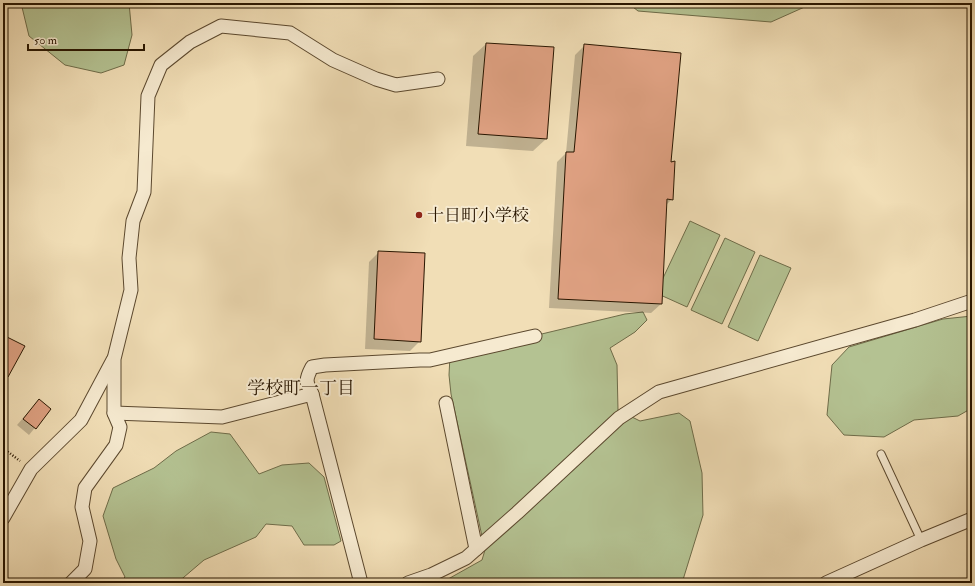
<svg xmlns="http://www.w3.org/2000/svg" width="975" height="586" font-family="'IM FELL Double Pica','Noto Serif JP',serif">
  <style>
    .green { fill: #b4c292; stroke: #6e6c49 }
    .shadow { fill: #0003 }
    .building { fill: #dfa182; stroke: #291600 }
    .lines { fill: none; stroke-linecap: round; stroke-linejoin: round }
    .service-casing { stroke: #5b482e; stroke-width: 9 }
    .minor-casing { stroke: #5b482e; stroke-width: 15 }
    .path { stroke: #291600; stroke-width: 2.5; stroke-dasharray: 1 2; stroke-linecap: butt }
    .service { stroke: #f6ead0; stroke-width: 7 }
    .minor { stroke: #f6ead0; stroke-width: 13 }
    .poi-dot { fill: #8f2418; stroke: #f6ead0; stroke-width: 1.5 }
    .labels { text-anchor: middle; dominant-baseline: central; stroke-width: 4; stroke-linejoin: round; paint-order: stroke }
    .poi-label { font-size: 17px; fill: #291600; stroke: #f6ead0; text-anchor: start }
    .neighbourhood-label { font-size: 18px; fill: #291600; stroke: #f6ead0 }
  </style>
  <rect width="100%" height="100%" fill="#f1deb6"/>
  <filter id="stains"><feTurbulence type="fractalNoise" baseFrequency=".005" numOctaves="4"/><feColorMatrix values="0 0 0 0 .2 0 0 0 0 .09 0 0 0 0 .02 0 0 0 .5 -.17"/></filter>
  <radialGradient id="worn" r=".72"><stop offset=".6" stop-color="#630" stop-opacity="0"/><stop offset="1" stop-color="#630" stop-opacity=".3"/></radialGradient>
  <g class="green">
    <polygon points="21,3 129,3 132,35 124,65 101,73 65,65 29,36"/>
    <polygon points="628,3 811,3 809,5 771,22 638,11"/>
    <polygon points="690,221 720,235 687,307 656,293"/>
    <polygon points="725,238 755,252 722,324 691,310"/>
    <polygon points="760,255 791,268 758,341 728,327"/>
    <polygon points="643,312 647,320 635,332 610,348 617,365 618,410 640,421 679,413 690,421 702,473 703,515 682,583 600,583 582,581 578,583 441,583 482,560 485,550 451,394 449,375 450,356 625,314"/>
    <polygon points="972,316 972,408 958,416 914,420 884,437 844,435 827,415 832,365 849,347 943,319"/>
    <polygon points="211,432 230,434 259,474 282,465 309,463 324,477 341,541 334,545 304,545 292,526 266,524 256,537 204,560 177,583 119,583 125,577 116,559 103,516 113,488 154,468 176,451"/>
  </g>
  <g class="shadow">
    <polygon points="486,44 546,139 533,151 466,146 473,56"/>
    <polygon points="585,45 669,163 672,199 665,206 661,304 651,313 549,308 557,162 566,153 575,55"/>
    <polygon points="379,252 420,341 410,351 365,349 369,262"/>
    <polygon points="8,338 8,377 3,381 3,342"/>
    <polygon points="39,400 50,409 29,435 17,425"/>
  </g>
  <g class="building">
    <polygon points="486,43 554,47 547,139 478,134"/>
    <polygon points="584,44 681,53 671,162 675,161 673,200 667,199 662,304 558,299 566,152 574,152"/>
    <polygon points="378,251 425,253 421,342 374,339"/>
    <polygon points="7,337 25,346 8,377 3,374 3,345"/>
    <polygon points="39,399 51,409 36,429 23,419"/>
  </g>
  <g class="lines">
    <defs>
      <polyline id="service" points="881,454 921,540"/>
      <g id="minor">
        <path d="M 312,394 C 306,382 305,380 312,367 L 325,365 L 420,360 L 430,360 L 535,336"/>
        <polyline points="446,403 476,549"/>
        <polyline points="114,413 222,417 312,394 361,583"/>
        <polyline points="3,518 31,469 81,420 113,360"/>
        <polyline points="71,583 85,569 90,541 82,507 85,488 116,445 120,427 114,413 114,359 131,290 129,258 133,221 144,192 148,96 161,65 190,42 221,26 290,33 333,60 376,79 396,85 438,79"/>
        <polyline points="408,583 431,575 466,558 517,513 619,418 659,392 915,320 972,301"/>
        <polyline points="826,583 921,540 972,519"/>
      </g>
    </defs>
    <use href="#service" class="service-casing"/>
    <use href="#minor" class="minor-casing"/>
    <polyline class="path" points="3,448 20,461"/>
    <use href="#service" class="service"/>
    <use href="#minor" class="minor"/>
  </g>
  <circle class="poi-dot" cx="419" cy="215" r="4"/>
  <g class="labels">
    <g class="poi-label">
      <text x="427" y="215">十日町小学校</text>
    </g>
    <g class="neighbourhood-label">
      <text x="301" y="388">学校町一丁目</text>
    </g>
  </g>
  <rect width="975" height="586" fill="none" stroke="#f1deb6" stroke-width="16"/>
  <rect x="4" y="4" width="967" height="578" fill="none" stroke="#291600" stroke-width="2"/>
  <rect x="8" y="8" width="959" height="570" fill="none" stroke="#291600"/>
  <path d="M28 44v6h116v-6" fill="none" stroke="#291600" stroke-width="2"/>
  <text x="34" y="44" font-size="12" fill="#291600" stroke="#f6ead0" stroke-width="3" paint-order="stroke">50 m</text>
  <rect width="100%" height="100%" filter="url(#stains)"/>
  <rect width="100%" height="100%" fill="url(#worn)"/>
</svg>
